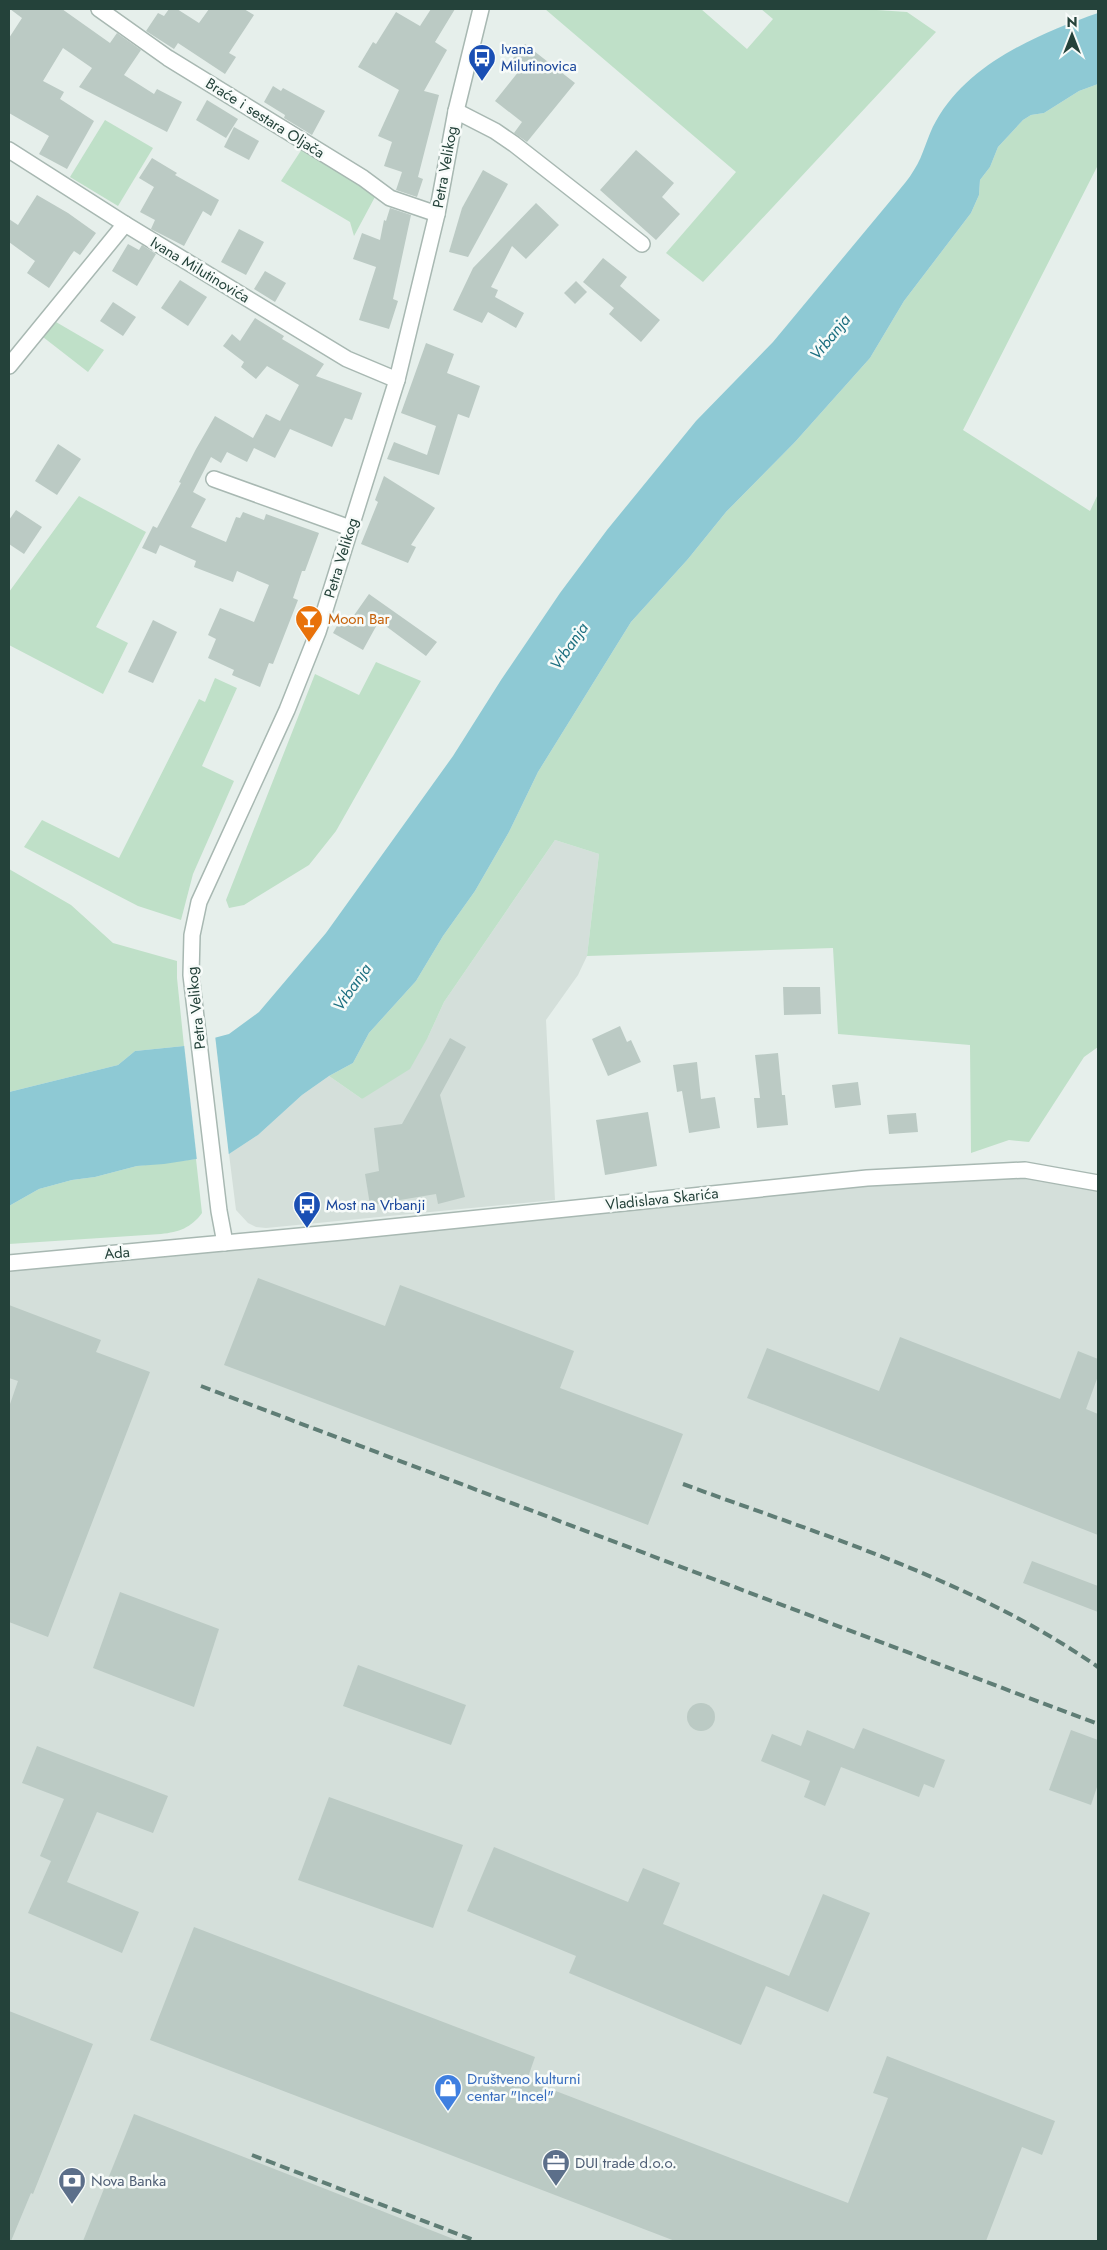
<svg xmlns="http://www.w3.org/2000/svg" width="1107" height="2250" font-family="Jost,sans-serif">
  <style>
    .built { fill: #d4dfda }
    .green { fill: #bfe0c8 }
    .water { fill: #8ec9d4 }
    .pier { fill: #e6efeb }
    .building { fill: #bbcac4 }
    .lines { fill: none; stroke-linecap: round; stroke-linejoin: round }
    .minor-casing { stroke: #a8b8b2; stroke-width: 18 }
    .tertiary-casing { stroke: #a8b8b2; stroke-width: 18 }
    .minor { stroke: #fff; stroke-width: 15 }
    .tertiary { stroke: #fff; stroke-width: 15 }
    .rail { stroke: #5f7d75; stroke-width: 4; stroke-dasharray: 10 5; stroke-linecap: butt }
    .labels { text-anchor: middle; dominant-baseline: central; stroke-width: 5; stroke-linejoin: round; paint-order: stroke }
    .transit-label { font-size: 15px; fill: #164399; stroke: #f7fbf9; text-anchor: start }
    .street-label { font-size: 15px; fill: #24423a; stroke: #f7fbf9 }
    .food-label { font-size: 15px; fill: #c56008; stroke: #f7fbf9; text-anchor: start }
    .shop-label { font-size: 15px; fill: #366cbe; stroke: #f7fbf9; text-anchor: start }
    .service-label { font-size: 15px; fill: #4e5e75; stroke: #f7fbf9; text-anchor: start }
    .water-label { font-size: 16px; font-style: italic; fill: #1c6f80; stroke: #f7fbf9 }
  </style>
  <rect width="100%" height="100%" fill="#e6efeb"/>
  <g class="built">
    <polygon points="555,840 599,854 587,956 578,975 546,1020 555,1200 266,1228 256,1227 248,1223 236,1210 229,1154 258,1135 302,1095 329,1076 362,1099 428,1037 444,1002"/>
    <polygon points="1001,1170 1098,1183 1098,2241 9,2241 9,1263"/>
  </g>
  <g class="green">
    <polygon points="545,9 701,9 747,49 773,19 761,9 862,9 907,12 936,32 703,282 666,253 736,172"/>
    <polygon points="1098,84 1098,165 963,430 1090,511 1098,494 1098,1047 1084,1057 1029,1142 1009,1140 971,1153 970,1045 838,1034 833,948 587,956 599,854 555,840 444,1002 428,1037 410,1069 362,1099 329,1076 353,1063 369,1033 416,981 443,936 475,891 509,832 538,772 631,622 688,559 726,512 795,442 870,358 904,301 971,213 979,195 980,180 990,167 998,147 1023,120 1031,115 1044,113 1079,91"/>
    <polygon points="105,120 153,148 118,206 70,177"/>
    <polygon points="302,149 376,195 354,236 350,222 281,181"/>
    <polygon points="56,322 104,350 88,372 43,337"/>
    <polygon points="79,496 146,532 96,627 128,643 103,694 9,645 9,592"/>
    <polygon points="376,662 421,681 336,831 309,865 244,905 229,908 226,900 315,674 359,695"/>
    <polygon points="215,678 237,688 202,766 234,781 193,874 181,920 138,906 24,847 42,820 119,858 199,699 205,702"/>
    <polygon points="9,869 71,905 113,943 177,961 177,978 184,1046 135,1051 118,1065 9,1092"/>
    <path d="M 196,1159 L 202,1213 C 191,1228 179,1232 161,1234 L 9,1244 L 9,1206 L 39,1189 L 72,1180 L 95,1177 L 137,1166 Z"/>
  </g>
  <path class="water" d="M 1098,13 L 1098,84 L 1079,91 L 1044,113 L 1031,115 L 1023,120 L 998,147 L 990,167 L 980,180 L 979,195 L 971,213 L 904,301 L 870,358 L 795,442 L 726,512 L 688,559 L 631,622 L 538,772 L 509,832 L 475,891 L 443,936 L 416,981 L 369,1033 L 353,1063 L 329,1076 L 302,1095 L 258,1135 L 229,1154 L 164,1164 L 137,1166 L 95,1177 L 72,1180 L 39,1189 L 9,1206 L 9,1092 L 118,1065 L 135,1051 L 184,1046 L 229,1034 L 259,1012 L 326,933 L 453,756 L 501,680 L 560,593 L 607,530 L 696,421 L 773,342 L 896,194 C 902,186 909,179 914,170 C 924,155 927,136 936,121 C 969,63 1038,34 1098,13 Z"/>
  <polygon class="pier" points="215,1035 229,1156 197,1161 184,1044"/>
  <g class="building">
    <polygon points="10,9 62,9 110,43 117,33 141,50 124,75 154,94 157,89 182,102 167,132 79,87 92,68 63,48 43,81 64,92 60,99 94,121 67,169 39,154 49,136 9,113 9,38 22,18"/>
    <polygon points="169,9 177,9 199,23 209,9 244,9 254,15 229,53 236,57 225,74 178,43 174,49 146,31 158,13 164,16"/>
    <polygon points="431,9 455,9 435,42 447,50 424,91 439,95 418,177 423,179 417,197 396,190 402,172 384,166 392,142 378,136 399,90 358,67 373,42 376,44 396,12 420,26"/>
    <polygon points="525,44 575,83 527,142 514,133 522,122 495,101 519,71 509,63"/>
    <polygon points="273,86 281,91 283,88 325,111 312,135 284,118 285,115 264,102"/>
    <polygon points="207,100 238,119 226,138 196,120"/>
    <polygon points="234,127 259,141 249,160 224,147"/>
    <polygon points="636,150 674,183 662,197 680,214 656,240 600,190"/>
    <polygon points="152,158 177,173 175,175 219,200 211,216 203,211 184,246 151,229 155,220 140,212 154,187 139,178"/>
    <polygon points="483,170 508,184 468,257 449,252 462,208"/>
    <polygon points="37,195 68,213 96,233 80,255 74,251 71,255 49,288 27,273 35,261 9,242 9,219 18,225"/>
    <polygon points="536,203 559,225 526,259 512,246 491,287 498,290 495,297 524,313 516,328 488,312 482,323 453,310 473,268"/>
    <polygon points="390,208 411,215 393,299 398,301 389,329 359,320 376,267 353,259 362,233 380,240 384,220 386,221"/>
    <polygon points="239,229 264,242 246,275 221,262"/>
    <polygon points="128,244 139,250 142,245 156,254 137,286 112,271"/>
    <polygon points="603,258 627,277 620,286 660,320 641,342 609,314 614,308 583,282"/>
    <polygon points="265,271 286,283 275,302 254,289"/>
    <polygon points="180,280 207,297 188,326 161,308"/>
    <polygon points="576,281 587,292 575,304 564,293"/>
    <polygon points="113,302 136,317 123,336 100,321"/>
    <polygon points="255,318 284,336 282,339 324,364 316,376 362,393 352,420 345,418 332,447 290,429 275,458 254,448 247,462 227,452 221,463 211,457 193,492 206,499 191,527 226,542 236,517 240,518 243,512 264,520 266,514 319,533 305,571 302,571 293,598 298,600 273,664 269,663 260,687 232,675 234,670 208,658 216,639 208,635 220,608 254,622 269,585 237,571 233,582 194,567 196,561 160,545 156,554 142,548 153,526 157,528 181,483 179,482 196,449 215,416 253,438 266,414 280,421 299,385 267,366 256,379 241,367 244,362 223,346 232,334 240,341"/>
    <polygon points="426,343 454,354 447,373 480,386 469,418 458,414 439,475 387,459 394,442 427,455 436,426 401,413"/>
    <polygon points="58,444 81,459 57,495 35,481"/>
    <polygon points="384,476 435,508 411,545 416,547 408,563 361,544 378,502 375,500"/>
    <polygon points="16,510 42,527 24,554 9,544 9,520"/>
    <polygon points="369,594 437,642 426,656 379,621 363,650 333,633 342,617 350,621"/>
    <polygon points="153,620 177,632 153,683 128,672"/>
    <polygon points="783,987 820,987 821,1014 784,1015"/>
    <polygon points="620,1026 627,1042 631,1040 641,1062 608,1076 592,1039"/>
    <polygon points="450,1038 466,1047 440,1095 465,1197 438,1204 436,1194 370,1205 365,1174 379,1171 374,1128 402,1124"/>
    <polygon points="778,1053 782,1095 785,1095 788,1125 757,1128 754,1098 760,1098 755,1055"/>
    <polygon points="697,1062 701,1099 715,1097 720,1128 689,1133 682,1091 677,1092 673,1065"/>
    <polygon points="858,1082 861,1105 835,1108 832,1085"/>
    <polygon points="648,1112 657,1166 605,1175 596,1120"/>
    <polygon points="916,1113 918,1132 889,1134 887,1115"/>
    <polygon points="258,1278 385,1326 400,1285 574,1351 560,1388 683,1434 648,1525 224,1365"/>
    <polygon points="9,1305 101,1340 96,1352 150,1372 48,1637 9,1622 9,1407 18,1381 9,1378"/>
    <polygon points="900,1337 1060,1399 1078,1351 1098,1359 1098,1376 1086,1409 1098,1414 1098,1535 747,1398 767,1348 879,1391"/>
    <polygon points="1032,1561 1098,1586 1098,1612 1023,1583"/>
    <polygon points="120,1592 219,1629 194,1707 93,1668"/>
    <polygon points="358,1665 466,1705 451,1745 343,1706"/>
    <circle cx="701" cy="1717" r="14"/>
    <polygon points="863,1728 945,1760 934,1788 924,1784 919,1797 841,1767 825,1806 804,1797 810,1781 761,1761 772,1734 801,1746 807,1730 854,1749"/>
    <polygon points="1071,1730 1098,1740 1098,1784 1091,1805 1049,1790"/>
    <polygon points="37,1746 168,1796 153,1833 97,1812 67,1882 139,1912 122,1953 28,1913 51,1861 40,1856 64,1799 22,1783"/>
    <polygon points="329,1797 463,1845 433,1928 298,1880"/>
    <polygon points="494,1847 628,1902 643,1868 680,1883 663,1924 789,1976 823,1894 870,1913 828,2012 766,1986 741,2045 569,1973 576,1956 467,1911"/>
    <polygon points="194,1927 535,2057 527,2080 848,2203 888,2098 873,2093 887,2056 1055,2121 1042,2155 1022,2147 986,2241 675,2241 150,2040"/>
    <polygon points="9,2011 93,2044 33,2194 31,2193 11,2241 9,2241"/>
    <polygon points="134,2114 456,2240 456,2241 83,2241"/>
  </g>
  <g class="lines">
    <defs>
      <g id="minor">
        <polyline points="99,9 168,58 363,178 390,198 437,214"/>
        <polyline points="456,111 495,131 514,144 642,244"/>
        <polyline points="9,150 125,224 347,359 397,380"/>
        <polyline points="9,366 125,224"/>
        <polyline points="214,479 350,528"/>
      </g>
      <g id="tertiary">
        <polyline points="225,1243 219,1211 191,975 192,935 199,902 287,710 318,632 397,380 437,214 456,111 481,9"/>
        <polyline points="9,1263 342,1232 867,1178 1025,1170 1098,1183"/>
      </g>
    </defs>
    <use href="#minor" class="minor-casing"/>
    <use href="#tertiary" class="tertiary-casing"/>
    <use href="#minor" class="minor"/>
    <use href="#tertiary" class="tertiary"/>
    <g class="rail">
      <polyline points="201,1386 1098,1724"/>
      <path d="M 683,1484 C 824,1536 973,1580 1098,1667"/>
      <polyline points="252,2155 476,2241"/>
    </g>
  </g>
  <defs>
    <symbol id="bus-pin" viewBox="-11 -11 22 30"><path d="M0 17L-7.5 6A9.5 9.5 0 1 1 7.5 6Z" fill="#1a4fb4" stroke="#f7fbf9"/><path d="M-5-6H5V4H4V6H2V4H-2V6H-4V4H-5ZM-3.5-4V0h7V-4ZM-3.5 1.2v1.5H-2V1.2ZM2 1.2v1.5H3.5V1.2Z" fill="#fff"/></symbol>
    <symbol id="bar-pin" viewBox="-11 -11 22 30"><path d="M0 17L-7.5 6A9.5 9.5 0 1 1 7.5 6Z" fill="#e8710a" stroke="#f7fbf9"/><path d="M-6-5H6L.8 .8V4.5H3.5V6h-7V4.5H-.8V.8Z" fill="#fff"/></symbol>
    <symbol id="shop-pin" viewBox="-11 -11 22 30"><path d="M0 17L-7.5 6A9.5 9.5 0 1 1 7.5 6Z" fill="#3f7fe0" stroke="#f7fbf9"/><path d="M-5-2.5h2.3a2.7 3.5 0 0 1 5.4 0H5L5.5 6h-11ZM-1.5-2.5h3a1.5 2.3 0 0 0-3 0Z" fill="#fff"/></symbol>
    <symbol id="office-pin" viewBox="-11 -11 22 30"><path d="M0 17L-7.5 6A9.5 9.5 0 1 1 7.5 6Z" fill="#5c6f8a" stroke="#f7fbf9"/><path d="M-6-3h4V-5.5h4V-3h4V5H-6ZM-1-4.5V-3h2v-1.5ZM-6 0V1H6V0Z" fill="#fff"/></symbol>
    <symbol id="bank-pin" viewBox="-11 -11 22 30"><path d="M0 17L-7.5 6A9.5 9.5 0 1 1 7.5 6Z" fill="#5c6f8a" stroke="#f7fbf9"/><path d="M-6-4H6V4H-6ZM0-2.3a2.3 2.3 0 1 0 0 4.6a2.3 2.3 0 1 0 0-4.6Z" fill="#fff"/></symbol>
  </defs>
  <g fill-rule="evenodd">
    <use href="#bus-pin" x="466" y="42" width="32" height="43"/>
    <use href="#bar-pin" x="293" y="603" width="32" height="43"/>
    <use href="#bus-pin" x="291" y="1189" width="32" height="43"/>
    <use href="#shop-pin" x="432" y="2072" width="32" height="43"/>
    <use href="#office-pin" x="540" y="2147" width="32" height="43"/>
    <use href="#bank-pin" x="56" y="2165" width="32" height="43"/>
  </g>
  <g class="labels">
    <g class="transit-label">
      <text x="501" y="49">Ivana<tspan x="501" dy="17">Milutinovica</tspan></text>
      <text x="326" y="1205">Most na Vrbanji</text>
    </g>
    <g class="street-label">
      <text transform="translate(265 118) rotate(32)">Braće i sestara Oljača</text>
      <text transform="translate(445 167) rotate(-80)">Petra Velikog</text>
      <text transform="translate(200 270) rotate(31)">Ivana Milutinovića</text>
      <text transform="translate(341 558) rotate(-73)">Petra Velikog</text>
      <text transform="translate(196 1008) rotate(-96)">Petra Velikog</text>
      <text transform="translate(662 1199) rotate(-6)">Vladislava Skarića</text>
      <text transform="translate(117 1253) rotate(-5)">Ada</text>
    </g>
    <g class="food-label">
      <text x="328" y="619">Moon Bar</text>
    </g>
    <g class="shop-label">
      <text x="467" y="2079">Društveno kulturni<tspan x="467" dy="17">centar "Incel"</tspan></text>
    </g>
    <g class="service-label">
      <text x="575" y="2163">DUI trade d.o.o.</text>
      <text x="91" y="2181">Nova Banka</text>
    </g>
    <g class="water-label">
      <text transform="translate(830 337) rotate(-51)">Vrbanja</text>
      <text transform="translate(569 646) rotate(-55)">Vrbanja</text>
      <text transform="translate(352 987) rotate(-55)">Vrbanja</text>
    </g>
  </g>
  <rect width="1107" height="2250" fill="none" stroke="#24423a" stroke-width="20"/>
  <g transform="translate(1072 35)" stroke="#f7fbf9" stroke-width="4" paint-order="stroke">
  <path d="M0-4L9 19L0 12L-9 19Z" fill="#24423a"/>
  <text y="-8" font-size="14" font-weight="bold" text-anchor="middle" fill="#24423a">N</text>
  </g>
</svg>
